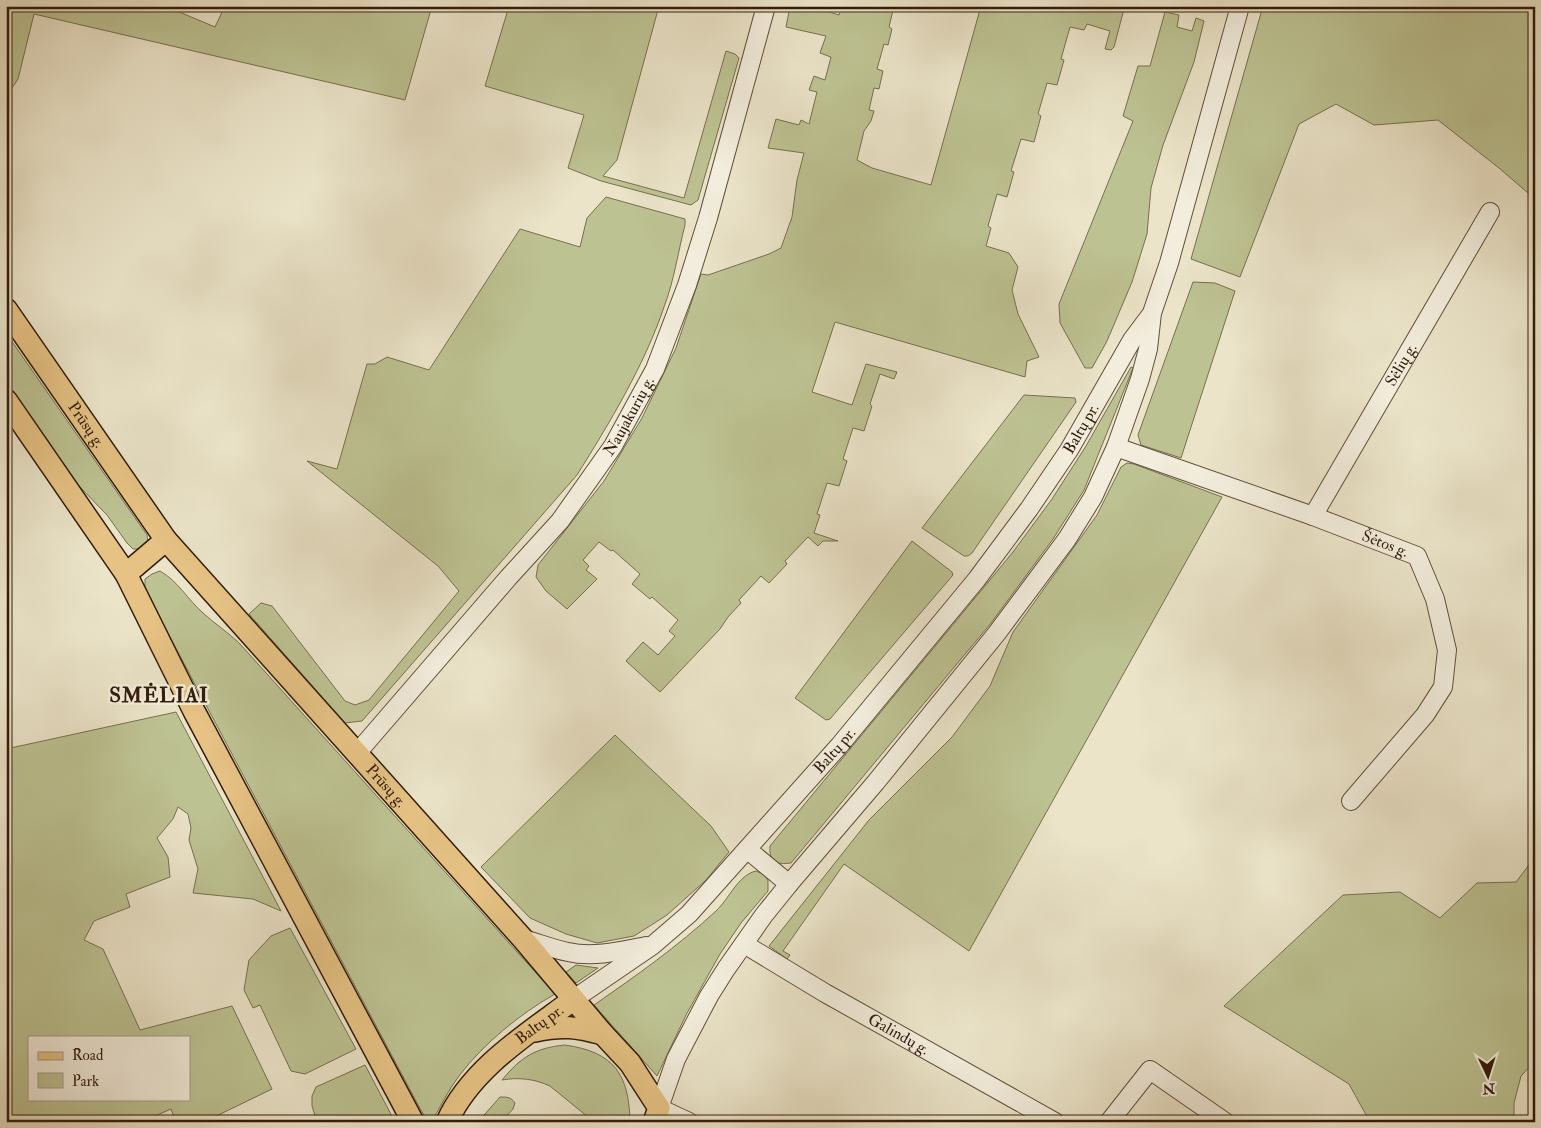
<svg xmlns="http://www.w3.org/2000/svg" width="1541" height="1128" font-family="'IM FELL Double Pica',serif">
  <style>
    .green { fill: #bdc292; stroke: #786f4e; fill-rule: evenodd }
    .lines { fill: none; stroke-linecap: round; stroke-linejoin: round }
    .minor-casing { stroke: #604e3a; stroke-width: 20 }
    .major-casing { stroke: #321c0a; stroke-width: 24 }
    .minor { stroke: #f2eddc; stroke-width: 18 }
    .major { stroke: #e6c284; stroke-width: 21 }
    .labels { text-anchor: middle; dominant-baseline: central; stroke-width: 5; stroke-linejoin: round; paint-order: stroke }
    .street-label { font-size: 16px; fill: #321c0a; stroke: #f2eddc }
    .district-label { font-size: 21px; font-weight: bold; letter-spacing: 1px; fill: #321c0a; stroke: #f2eddc }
  </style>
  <rect width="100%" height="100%" fill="#ebe4c9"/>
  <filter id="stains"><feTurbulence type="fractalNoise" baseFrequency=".004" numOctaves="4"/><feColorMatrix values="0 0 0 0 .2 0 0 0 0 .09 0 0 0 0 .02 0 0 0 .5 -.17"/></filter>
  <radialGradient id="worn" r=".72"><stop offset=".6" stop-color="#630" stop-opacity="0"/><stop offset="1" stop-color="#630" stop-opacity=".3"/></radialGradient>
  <g class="green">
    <polygon points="6,6 165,6 215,27 225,6 432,6 405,100 34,14 18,79 6,97"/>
    <polygon points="509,6 659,6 617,160 603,176 684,198 726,51 735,54 739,58 698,200 691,205 601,181 568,168 584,115 485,86"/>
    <polygon points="790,6 814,7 839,15 842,6 894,6 889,27 892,29 888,45 884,44 877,69 883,71 879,89 874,88 869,110 874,111 871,121 864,131 857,160 872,168 931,185 981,6 1122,6 1124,9 1114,47 1111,50 1105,49 1110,31 1087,24 1084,30 1070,27 1061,59 1064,60 1057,85 1047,83 1038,114 1041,116 1034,142 1021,139 1011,171 1014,172 1007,197 997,194 988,226 991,228 986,246 1009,253 1018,267 1012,290 1018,314 1039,357 1027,361 1025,377 835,322 812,392 852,405 866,364 897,372 894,379 880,374 870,404 872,406 864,431 853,428 843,459 847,461 839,486 827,483 817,514 820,515 814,533 838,541 823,541 818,546 808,537 785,561 787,564 769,583 761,576 739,600 741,603 728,617 720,629 660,692 626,661 643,642 658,655 675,636 669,631 678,620 652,597 650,599 632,584 640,574 613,550 611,551 599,542 583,560 589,566 586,570 597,579 567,609 546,591 536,577 538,565 604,481 642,418 676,348 701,274 708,275 769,254 781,248 792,217 797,180 804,153 768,148 776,119 799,125 801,120 809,124 817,92 809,90 814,76 825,80 831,57 820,53 826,36 786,27"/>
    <polygon points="1263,6 1535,6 1535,199 1499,168 1438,120 1374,125 1336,104 1299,124 1240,277 1191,259"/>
    <polygon points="1165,12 1179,15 1177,27 1192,31 1196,18 1204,21 1194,62 1163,145 1151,188 1147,234 1132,282 1107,341 1092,368 1085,368 1060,323 1059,304 1133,121 1123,116 1138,66 1150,66"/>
    <path d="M 606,197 L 685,219 L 685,225 C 678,252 674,281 664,307 C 645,364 609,424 577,475 L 362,721 L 345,723 L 249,614 L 261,603 L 272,606 L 345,701 L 355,705 L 369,700 L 459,591 L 438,566 L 307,461 L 337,469 L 367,364 L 375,364 L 387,357 L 429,370 L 520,229 L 580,247 L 587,218 Z"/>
    <polygon points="1193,282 1215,283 1235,291 1181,458 1141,445 1138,435"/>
    <polygon points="6,333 147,535 148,543 142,549 133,549 127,543 107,515 78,485 6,383"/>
    <path d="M 1131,367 L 1133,368 L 1084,490 L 1053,539 L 991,623 L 791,863 C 776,865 769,862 770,846 L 1013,552 L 1052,499 L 1086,446 Z"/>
    <polygon points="1024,395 1075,398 1076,402 972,553 968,556 964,556 922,528"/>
    <polygon points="1127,463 1134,464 1222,497 969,951 844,864 783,951 790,955 787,959 769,946 869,820 952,737 990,686 1013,632 1097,515 1121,467"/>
    <polygon points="912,541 952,572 953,575 830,719 826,720 795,698"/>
    <path d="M 160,571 C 178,581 188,600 203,613 C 215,624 228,632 240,644 L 555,994 C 520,1014 484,1043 459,1076 C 448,1090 441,1107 431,1122 L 428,1122 L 417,1103 L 145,590 L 145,579 L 152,574 Z"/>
    <path d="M 176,712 L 281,911 L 253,899 L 193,893 L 198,869 L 189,840 L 191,828 L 188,814 L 178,807 L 173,819 L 157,838 L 168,857 L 170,877 L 126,894 L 130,907 L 94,921 L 84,940 L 103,949 L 140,1030 L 232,1006 L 272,1089 L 204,1122 L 176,1122 L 171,1109 L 146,1120 L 146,1122 L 6,1122 L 6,749 ZM 29,1037 L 189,1037 L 189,1099 L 29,1099 Z"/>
    <polygon points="615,735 711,826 729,852 706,880 667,915 634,936 597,943 566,934 530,918 481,867"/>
    <polygon points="1535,857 1535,1061 1521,1076 1514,1103 1514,1122 1370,1122 1349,1084 1224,1006 1343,895 1400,892 1440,918 1477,883 1516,882"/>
    <path d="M 756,871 L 763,874 L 768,880 L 768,891 L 741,923 L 720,954 L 686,1015 L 657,1076 L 594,1005 C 637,975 677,947 716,911 C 729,899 738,875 756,871 Z"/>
    <polygon points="290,928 356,1049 305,1074 291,1071 260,1005 253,1008 244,990 249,960 271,936"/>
    <polygon points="576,965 598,968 576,983 566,972"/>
    <path d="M 565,1045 C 614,1052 629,1074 630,1122 L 594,1122 L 550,1086 C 535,1079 519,1077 502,1080 C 521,1057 535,1048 565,1045 Z"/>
    <polygon points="365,1065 395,1122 317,1122 312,1106 312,1096 316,1087"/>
    <path d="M 500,1097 C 507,1097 511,1097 515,1103 L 513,1109 L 501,1122 L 478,1122 Z"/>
  </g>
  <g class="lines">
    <defs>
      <g id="minor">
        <path id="s1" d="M 1116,447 L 1313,516 L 1417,556 L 1435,599 L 1447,650 L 1443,687 L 1425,715 L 1351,801"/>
        <path id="s2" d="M 1313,516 L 1490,212"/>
        <path id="s3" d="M 357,753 L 508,578 L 560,521 L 613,446 L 655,369 L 687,285 L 708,218 L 766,6"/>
        <polyline points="748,850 789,884"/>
        <path d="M 523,939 C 538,943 553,949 568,952 C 593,958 621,951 646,946"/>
        <path id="s4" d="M 744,944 L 825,993 L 1055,1122"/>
        <path id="s5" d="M 574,999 L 653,945 L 689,914 L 839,746 L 977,579 L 1029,509 L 1069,450 L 1132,340 L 1150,316"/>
        <polyline points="689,1122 659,1108 676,1059 709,996 726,969 764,915 789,884 876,782 997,633 1067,539 1093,497 1116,447 1140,379 1148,349 1152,313 1169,263 1240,6"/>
        <polyline points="1109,1122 1150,1070 1225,1122"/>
      </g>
      <g id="major">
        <path id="s6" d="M 6,309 L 166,540 L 523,939 L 603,1034 L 630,1063 L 659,1108 L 654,1122"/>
        <polyline points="6,400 126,574 194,711 413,1122"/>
        <polyline points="126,574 166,540"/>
        <path d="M 535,1031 C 563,1025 576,1027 603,1034"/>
        <path id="s7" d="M 447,1122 C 471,1068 529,1033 574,999"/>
      </g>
    </defs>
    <use href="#minor" class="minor-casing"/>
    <use href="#major" class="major-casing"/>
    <use href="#minor" class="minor"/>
    <use href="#major" class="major"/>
  </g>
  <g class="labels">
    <g class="street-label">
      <text stroke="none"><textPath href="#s2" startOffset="175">Sėlių g.</textPath></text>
      <text stroke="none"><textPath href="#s3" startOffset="434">Naujakurių g.</textPath></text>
      <text stroke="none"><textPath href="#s6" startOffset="141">Prūsų g.</textPath></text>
      <text stroke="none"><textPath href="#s5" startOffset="768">Baltų pr.</textPath></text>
      <text stroke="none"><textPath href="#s1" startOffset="286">Šėtos g.</textPath></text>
      <text stroke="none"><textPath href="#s5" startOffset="362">Baltų pr.</textPath></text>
      <text stroke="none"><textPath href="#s6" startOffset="611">Prūsų g.</textPath></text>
      <text stroke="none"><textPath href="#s7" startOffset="136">Baltų pr.</textPath></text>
      <text stroke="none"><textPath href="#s4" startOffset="179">Galindų g.</textPath></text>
    </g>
    <g class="district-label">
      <text x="159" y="695">SMĖLIAI</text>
    </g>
  </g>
  <rect width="1541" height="1128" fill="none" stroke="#ebe4c9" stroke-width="25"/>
  <rect x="8" y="8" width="1526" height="1113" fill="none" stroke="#321c0a" stroke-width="2.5"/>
  <rect x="12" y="12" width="1516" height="1103" fill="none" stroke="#321c0a"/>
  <rect x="28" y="1036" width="162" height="65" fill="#f2eddc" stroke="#a59988"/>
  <rect x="38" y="1052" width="25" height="8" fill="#e6c284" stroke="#a59988"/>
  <text x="72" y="1060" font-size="15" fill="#321c0a">Road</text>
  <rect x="38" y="1073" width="25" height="15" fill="#bdc292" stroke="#a59988"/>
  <text x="72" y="1086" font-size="15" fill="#321c0a">Park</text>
  <g transform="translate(1488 1076) rotate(176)" stroke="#f2eddc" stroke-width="4" paint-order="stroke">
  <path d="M0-4L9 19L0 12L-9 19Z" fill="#321c0a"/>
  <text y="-8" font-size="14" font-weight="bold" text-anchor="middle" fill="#321c0a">N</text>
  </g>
  <rect width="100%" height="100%" filter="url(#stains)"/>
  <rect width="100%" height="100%" fill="url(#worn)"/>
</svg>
